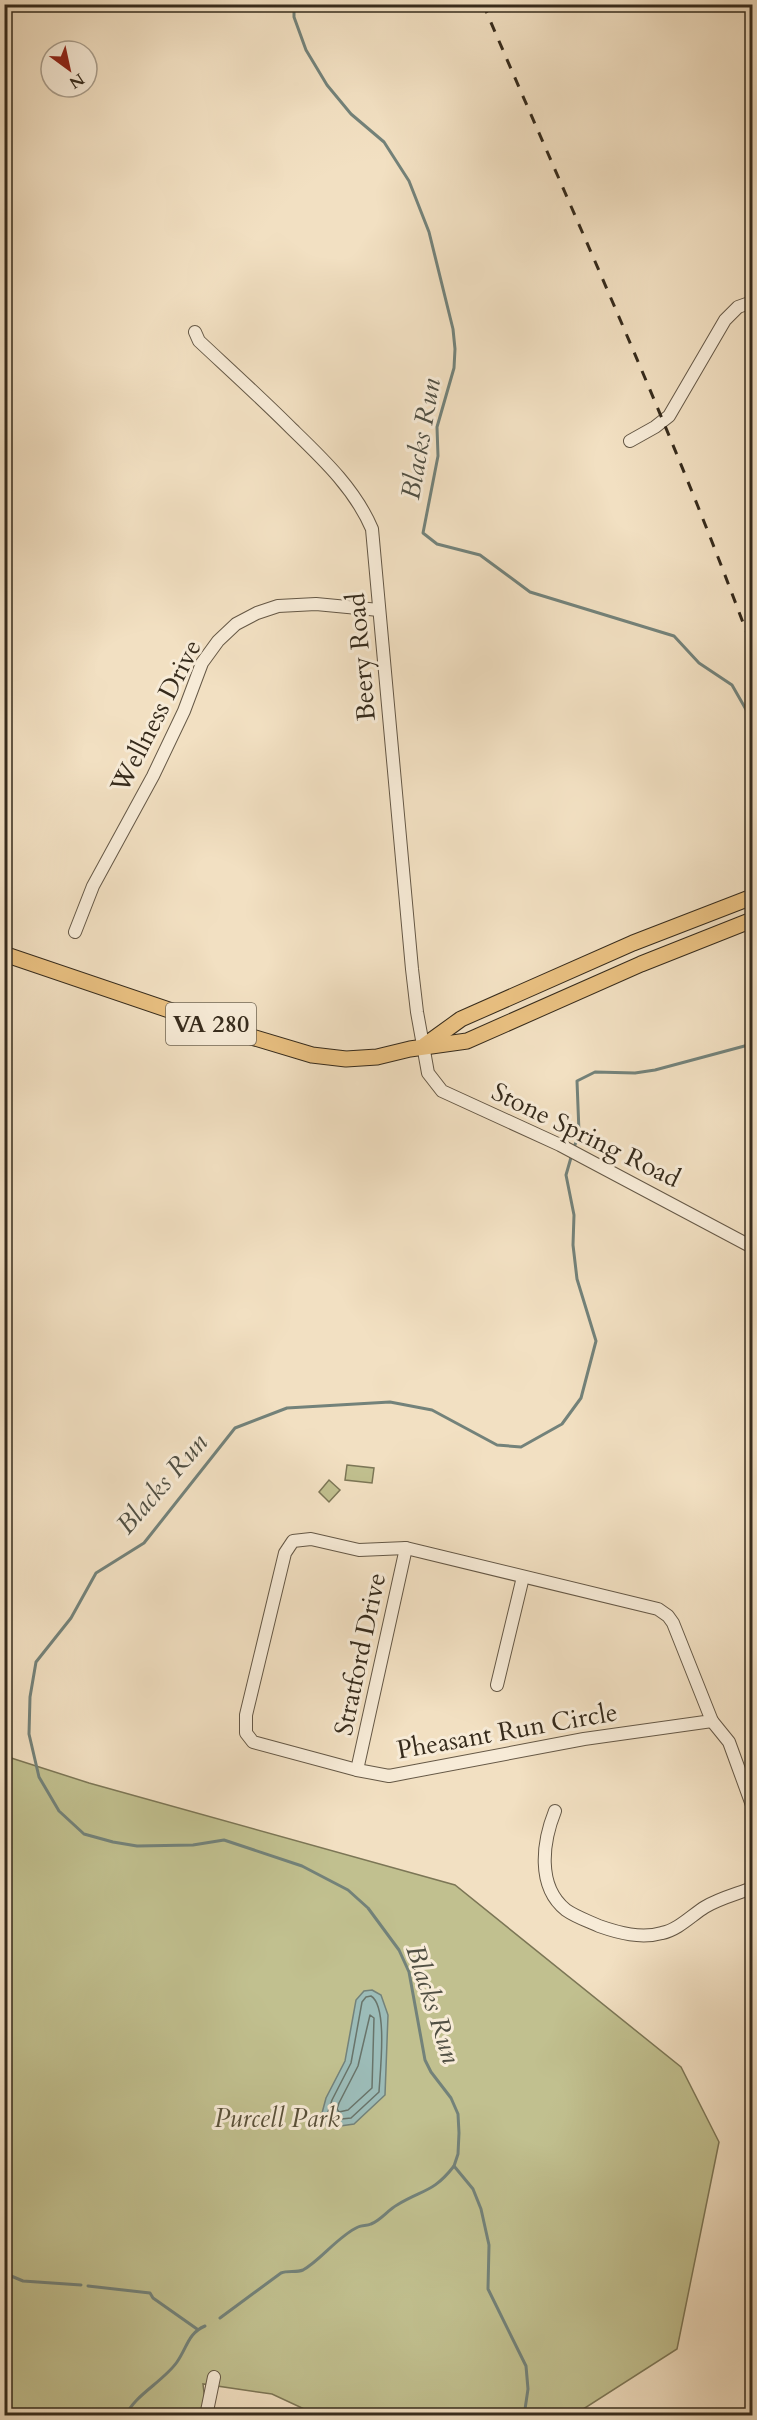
<svg xmlns="http://www.w3.org/2000/svg" width="757" height="2420" font-family="Cardo,serif">
  <style>
    .green { fill: #c1c08f; stroke: #7c7656; stroke-width: 1.5 }
    .water { fill: #9cbcb8; stroke: #73827a; stroke-width: 1.5 }
    .lines { fill: none; stroke-linecap: round; stroke-linejoin: round }
    .shore { stroke: #69746a; stroke-width: 1.5 }
    .stream { stroke: #73827a; stroke-width: 3 }
    .minor-casing { stroke: #655846; stroke-width: 14 }
    .major-casing { stroke: #362b1c; stroke-width: 17 }
    .minor { stroke: #f7ebd7; stroke-width: 12 }
    .major { stroke: #e9c081; stroke-width: 15 }
    .rail { stroke: #362b1c; stroke-width: 3; stroke-dasharray: 10 10; stroke-linecap: butt }
    .labels { text-anchor: middle; dominant-baseline: central; stroke-width: 6; stroke-linejoin: round; paint-order: stroke }
    .shield { fill: #f7ebd7; stroke: #706554; stroke-width: 1.5 }
    .shield-label { font-size: 24px; font-weight: bold; fill: #362b1c }
    .street-label { font-size: 26px; fill: #362b1c; stroke: #f7ebd7 }
    .park-label { font-size: 26px; font-style: italic; fill: #595039; stroke: #f7ebd7 }
    .water-label { font-size: 27px; font-style: italic; fill: #504f43; stroke: #f7ebd7 }
  </style>
  <rect width="100%" height="100%" fill="#f2e0c2"/>
  <filter id="stains"><feTurbulence type="fractalNoise" baseFrequency=".00333" numOctaves="4"/><feColorMatrix values="0 0 0 0 .2 0 0 0 0 .09 0 0 0 0 .02 0 0 0 .5 -.17"/></filter>
  <radialGradient id="worn" r=".72"><stop offset=".6" stop-color="#630" stop-opacity="0"/><stop offset="1" stop-color="#630" stop-opacity=".3"/></radialGradient>
  <g class="green">
    <polygon points="347,1465 374,1468 372,1483 345,1480"/>
    <polygon points="329,1480 340,1490 329,1502 319,1492"/>
    <polygon points="5,1756 89,1783 455,1885 681,2067 719,2142 677,2349 574,2415 317,2415 272,2394 203,2384 205,2402 199,2415 5,2416"/>
  </g>
  <polygon class="water" points="372,1990 381,1995 388,2015 385,2095 354,2124 327,2128 322,2113 326,2098 345,2061 356,2000 364,1991"/>
  <g class="lines">
    <g class="shore">
      <path d="M 371,1996 C 388,2006 380,2072 379,2092 L 351,2118 L 332,2120 L 328,2112 L 332,2100 L 351,2063 L 362,2002 L 366,1997 Z"/>
      <polygon points="370,2015 374,2018 372,2088 348,2110 339,2112 337,2109 339,2103 358,2066"/>
    </g>
    <g class="stream">
      <polyline points="294,4 294,17 306,50 327,85 351,114 384,142 409,181 429,232 453,329 455,349 454,368 437,427 438,456 423,533 437,544 480,555 530,592 674,636 699,663 732,685 752,720"/>
      <polyline points="574,1148 579,1132 577,1081 595,1072 635,1073 655,1070 752,1044"/>
      <polyline points="4,2273 23,2281 81,2285"/>
      <polyline points="88,2286 150,2293 153,2298 197,2329"/>
      <path d="M 220,2318 L 281,2273 C 288,2270 296,2273 303,2270 C 320,2261 338,2236 358,2227 C 362,2225 367,2226 371,2224 C 381,2220 388,2210 397,2205 C 423,2189 433,2193 454,2166"/>
      <path d="M 126,2416 C 132,2397 164,2381 177,2362 C 187,2348 188,2333 205,2326"/>
      <polyline points="524,2416 528,2389 526,2366 488,2289 489,2245 481,2209 473,2189 454,2166 458,2154 459,2133 458,2114 451,2098 431,2072 425,2060 409,1972 399,1950 368,1908 348,1890 302,1866 224,1840 193,1845 137,1846 113,1842 84,1834 59,1811 39,1777 29,1734 30,1697 36,1662 71,1618 96,1573 144,1543 235,1428 287,1408 390,1402 432,1410 497,1445 521,1447 562,1424 581,1398 596,1341 577,1279 573,1245 574,1215 566,1175 572,1154"/>
    </g>
    <defs>
      <g id="minor">
        <path d="M 195,332 L 199,341 C 230,370 262,399 292,429 C 323,459 355,489 372,529 L 412,969 L 417,1012 L 428,1073 L 442,1091 L 560,1145 L 752,1247"/>
        <polyline points="630,441 655,427 669,416 725,320 738,307 752,302"/>
        <polyline points="75,932 93,886 153,776 184,711 202,663 218,641 236,624 257,613 278,606 316,604 379,610"/>
        <polygon points="311,1539 359,1550 406,1548 658,1609 668,1616 673,1623 712,1721 584,1739 389,1776 357,1770 253,1742 246,1733 246,1715 285,1553 293,1541"/>
        <polyline points="497,1685 523,1577"/>
        <polyline points="712,1721 729,1742 752,1805"/>
        <polyline points="357,1770 406,1548"/>
        <path d="M 555,1811 C 543,1841 536,1886 566,1910 C 576,1917 588,1921 599,1926 C 619,1933 641,1939 662,1933 C 678,1930 692,1915 705,1907 C 720,1898 737,1894 752,1888"/>
        <polyline points="206,2416 214,2377"/>
      </g>
      <g id="major">
        <polyline points="4,954 225,1029 312,1055 346,1059 377,1057 410,1049 467,1041 641,964 752,920"/>
        <polyline points="425,1045 461,1019 633,943 752,897"/>
      </g>
    </defs>
    <use href="#minor" class="minor-casing"/>
    <use href="#major" class="major-casing"/>
    <use href="#minor" class="minor"/>
    <use href="#major" class="major"/>
    <path class="rail" d="M 483,4 C 575,218 672,429 752,647"/>
  </g>
  <g class="labels">
    <rect class="shield" x="166" y="1003" width="90" height="42" rx="4.5"/>
    <g class="shield-label">
      <text x="211" y="1024">VA 280</text>
    </g>
    <g class="street-label">
      <text transform="translate(361 657) rotate(-95)">Beery Road</text>
      <text transform="translate(156 716) rotate(-63)">Wellness Drive</text>
      <text transform="translate(586 1135) rotate(26)">Stone Spring Road</text>
      <text transform="translate(360 1654) rotate(-78)">Stratford Drive</text>
      <text transform="translate(507 1731) rotate(-10)">Pheasant Run Circle</text>
    </g>
    <g class="park-label">
      <text x="277" y="2118">Purcell Park</text>
    </g>
    <g class="water-label">
      <text transform="translate(421 439) rotate(-80)">Blacks Run</text>
      <text transform="translate(162 1484) rotate(-49)">Blacks Run</text>
      <text transform="translate(433 2004) rotate(72)">Blacks Run</text>
    </g>
  </g>
  <rect width="757" height="2420" fill="none" stroke="#f2e0c2" stroke-width="24"/>
  <rect x="6" y="6" width="745" height="2408" fill="none" stroke="#362b1c" stroke-width="3"/>
  <rect x="12" y="12" width="733" height="2396" fill="none" stroke="#362b1c" stroke-width="1.5"/>
  <g transform="translate(69 69) rotate(147)"><circle r="28" fill="#f7ebd7" stroke="#aa9e8c" stroke-width="1.5"/>
  <path d="M0-4.5L10 22L0 15L-10 22Z" fill="#8f2418"/>
  <text y="-9" font-size="16" font-weight="bold" text-anchor="middle" fill="#362b1c">N</text>
  </g>
  <rect width="100%" height="100%" filter="url(#stains)"/>
  <rect width="100%" height="100%" fill="url(#worn)"/>
</svg>
